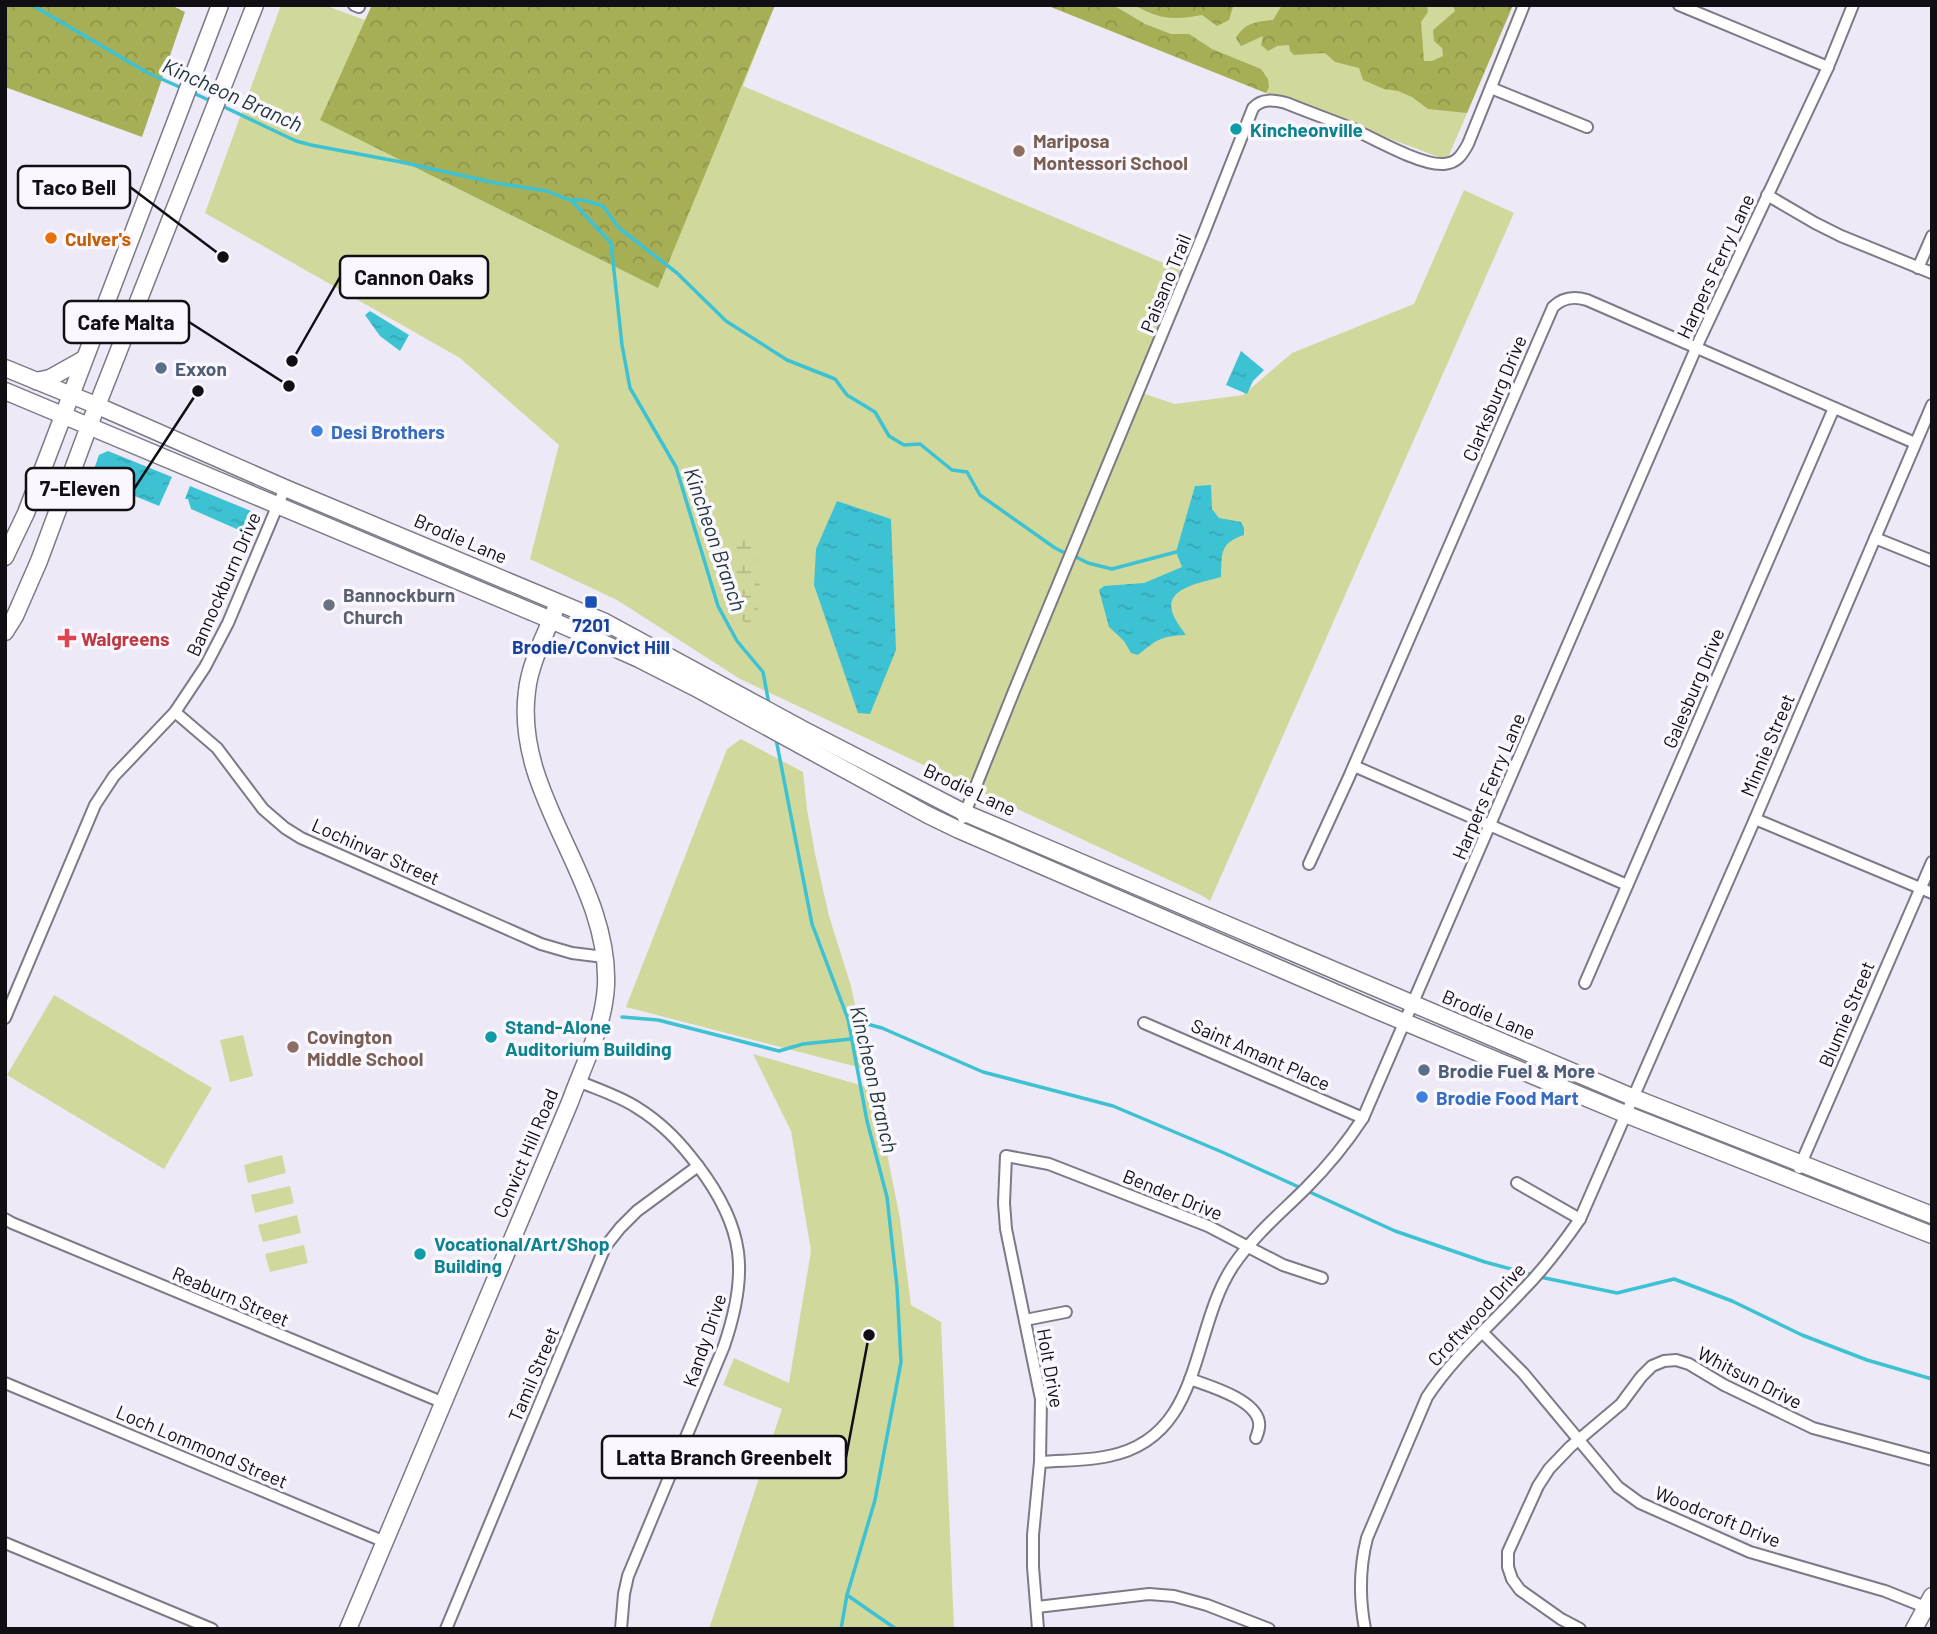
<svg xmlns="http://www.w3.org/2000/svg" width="1937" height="1634" font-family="Barlow,sans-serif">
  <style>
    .green { fill: #d1d89c }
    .forest { fill: url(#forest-crowns) }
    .wetland { fill: url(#wetland-marsh) }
    .water { fill: url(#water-ripples) }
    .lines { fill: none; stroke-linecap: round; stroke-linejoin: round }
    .stream { stroke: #3dc2d3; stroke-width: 3.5 }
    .street-casing { stroke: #7e7985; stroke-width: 14 }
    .secondary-casing { stroke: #7e7985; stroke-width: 19 }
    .street { stroke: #fff; stroke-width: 10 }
    .secondary { stroke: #fff; stroke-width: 16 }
    .culture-dot { fill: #0f9aa8; stroke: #faf8fe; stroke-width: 2.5 }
    .education-dot { fill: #8d6e63; stroke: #faf8fe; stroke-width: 2.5 }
    .food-dot { fill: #e8710a; stroke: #faf8fe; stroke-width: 2.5 }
    .service-dot { fill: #5c6f8a; stroke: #faf8fe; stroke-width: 2.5 }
    .shop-dot { fill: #3f7fe0; stroke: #faf8fe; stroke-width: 2.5 }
    .transit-dot { fill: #1a4fb4; stroke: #faf8fe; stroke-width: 2.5 }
    .worship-dot { fill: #6b7280; stroke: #faf8fe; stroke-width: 2.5 }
    .health-dot { fill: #e0444e; stroke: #faf8fe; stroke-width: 2.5 }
    .labels { text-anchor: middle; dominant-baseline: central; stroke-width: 7; stroke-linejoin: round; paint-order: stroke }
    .culture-label { font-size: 19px; font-weight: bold; fill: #0d838f; stroke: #faf8fe; text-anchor: start }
    .education-label { font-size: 19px; font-weight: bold; fill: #785e54; stroke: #faf8fe; text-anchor: start }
    .food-label { font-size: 19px; font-weight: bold; fill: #c56008; stroke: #faf8fe; text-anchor: start }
    .street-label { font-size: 19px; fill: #110f14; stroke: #faf8fe }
    .service-label { font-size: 19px; font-weight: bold; fill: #4e5e75; stroke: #faf8fe; text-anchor: start }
    .shop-label { font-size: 19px; font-weight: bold; fill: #366cbe; stroke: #faf8fe; text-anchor: start }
    .worship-label { font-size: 19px; font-weight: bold; fill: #5b616d; stroke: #faf8fe; text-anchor: start }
    .transit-label { font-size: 19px; font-weight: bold; fill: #164399; stroke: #faf8fe }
    .health-label { font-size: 19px; font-weight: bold; fill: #be3a42; stroke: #faf8fe; text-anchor: start }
    .water-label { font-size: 21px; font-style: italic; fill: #21383b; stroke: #faf8fe }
    .leader { fill: none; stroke: #110f14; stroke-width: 2.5 }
    .callout-dot { fill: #110f14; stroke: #faf8fe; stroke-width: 2.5 }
    .callout { fill: #faf8fe; stroke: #110f14; stroke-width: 2.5 }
    .callout-label { font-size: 21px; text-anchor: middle; font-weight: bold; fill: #110f14 }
  </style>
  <defs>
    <pattern id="forest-crowns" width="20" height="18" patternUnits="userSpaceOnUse" patternTransform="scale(1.75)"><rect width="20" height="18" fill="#a7af56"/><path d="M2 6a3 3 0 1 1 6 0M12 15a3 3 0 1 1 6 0" fill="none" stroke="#8f954a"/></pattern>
    <pattern id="wetland-marsh" width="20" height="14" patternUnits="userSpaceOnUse" patternTransform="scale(1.75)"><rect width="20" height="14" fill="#d1d89c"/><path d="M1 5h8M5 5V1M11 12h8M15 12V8" fill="none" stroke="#b2b886"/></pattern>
    <pattern id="water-ripples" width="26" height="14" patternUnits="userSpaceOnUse" patternTransform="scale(1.75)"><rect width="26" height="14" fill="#3dc2d3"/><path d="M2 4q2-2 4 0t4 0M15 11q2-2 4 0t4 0" fill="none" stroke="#35a6b4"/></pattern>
  </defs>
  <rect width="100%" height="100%" fill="#eee9f7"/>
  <g class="green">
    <polygon points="281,5 324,5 365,20 372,5 775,5 743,86 1180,270 1188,271 1139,392 1175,404 1243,395 1292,353 1414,304 1464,190 1514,213 1210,901 1201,895 740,679 617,600 530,559 559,445 460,358 205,213"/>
    <polygon points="1046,5 1513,5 1447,160 1266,93"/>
    <polygon points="741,739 803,772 807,809 815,854 829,916 851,986 869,1070 626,1007 727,749"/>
    <polygon points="54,995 212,1088 164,1169 7,1075"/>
    <polygon points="243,1035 253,1076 230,1082 220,1040"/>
    <polygon points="753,1054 867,1087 884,1138 900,1219 911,1305 941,1322 954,1629 709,1629 782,1409 723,1385 734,1358 789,1383 811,1251 791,1131"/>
    <polygon points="282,1155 286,1173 248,1183 244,1165"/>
    <polygon points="290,1186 294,1203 255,1213 251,1195"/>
    <polygon points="297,1215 301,1233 263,1242 258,1225"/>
    <polygon points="304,1245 308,1263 270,1272 265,1254"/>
  </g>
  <g class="forest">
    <polygon points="5,5 171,5 185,12 142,137 5,87"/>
    <polygon points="372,5 775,5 658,288 320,120"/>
    <polygon points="1046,5 1113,5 1145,24 1171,34 1189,34 1212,49 1261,69 1268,79 1269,87 1266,93"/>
    <path d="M 1134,5 L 1235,5 L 1233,7 L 1229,20 L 1217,26 L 1202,15 C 1173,20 1161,20 1134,5 Z"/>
    <path d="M 1282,5 L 1427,5 L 1428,12 L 1421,22 L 1424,61 L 1432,61 L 1443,56 L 1442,48 L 1434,41 L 1433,30 L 1455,11 L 1453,5 L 1513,5 L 1467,113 L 1428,109 L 1412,97 L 1398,91 L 1384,89 L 1363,80 L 1359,68 L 1335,62 L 1325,53 L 1294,55 L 1290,51 L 1289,45 L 1277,46 L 1268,51 L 1261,45 L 1263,36 L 1241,46 L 1236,38 C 1245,23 1255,22 1273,20 Z"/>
  </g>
  <polygon class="wetland" points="748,530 760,580 756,631 734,614 733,552"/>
  <g class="water">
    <polygon points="370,311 409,335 400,351 380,336 365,315"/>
    <polygon points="1241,351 1264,370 1253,381 1247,394 1226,385"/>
    <polygon points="108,451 172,477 159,506 91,478 99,455"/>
    <path d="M 1211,485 L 1212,509 L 1219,518 L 1241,522 L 1244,528 L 1244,535 C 1219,543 1222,554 1221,577 C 1205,582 1165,587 1172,611 C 1174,619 1181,628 1186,635 C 1161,636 1156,640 1138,655 L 1131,653 L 1124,641 L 1109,627 L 1099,590 L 1104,586 L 1144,583 L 1182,567 L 1176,552 L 1195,486 Z"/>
    <polygon points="190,486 251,511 253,520 248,534 191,509 188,499 185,499"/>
    <polygon points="837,501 891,519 896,650 870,714 858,713 814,585 816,549"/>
  </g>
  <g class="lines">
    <g class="stream">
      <polyline points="32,5 148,73 184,89"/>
      <polyline points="191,92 213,102"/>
      <polyline points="220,105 296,141 311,145 401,162 496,183 547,191 572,201 611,243 622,345 630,388 676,467 718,606 737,641 763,672 769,704"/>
      <polyline points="570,200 583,200 603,206 619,228 677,273 726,321 787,360 835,379 847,395 875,412 889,436 904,445 920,444 952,470 967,472 980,495 1055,548 1063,552"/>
      <polyline points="1076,557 1088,563 1112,569 1176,552"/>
      <polyline points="776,739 812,924 848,1019 867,1121 887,1197 897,1287 901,1362 875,1500 847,1595 841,1629"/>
      <polyline points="622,1017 658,1020 779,1051 803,1044 851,1039"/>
      <polyline points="848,1019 882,1028 983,1072 1113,1106 1222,1152 1395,1231 1485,1262 1533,1275"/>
      <polyline points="1540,1277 1617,1293 1674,1279 1732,1301 1802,1335 1867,1360 1932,1379"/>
      <polyline points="847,1595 896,1629"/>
    </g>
    <defs>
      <g id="street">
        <polyline points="354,5 359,7"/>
        <polyline points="1679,5 1828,67"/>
        <polyline points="1491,88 1587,127"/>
        <polyline points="1767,195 1815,223 1841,236 1932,273"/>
        <polyline points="1918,268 1932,236"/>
        <polyline points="1875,538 1932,561"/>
        <polyline points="175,712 217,748 263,809 285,828 301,838 541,944 572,953 604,957"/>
        <polyline points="1354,766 1627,885"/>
        <path d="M 963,818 L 1014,691 L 1203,235 L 1253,108 C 1262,98 1274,100 1286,103 C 1308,112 1331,120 1353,129 C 1374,139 1422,166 1444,164 C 1457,163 1462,155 1468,144 L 1524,5"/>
        <polyline points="1755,819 1932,893"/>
        <path d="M 1309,864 L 1349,777 L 1553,307 C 1563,297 1574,296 1587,300 L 1915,443"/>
        <polyline points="1585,983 1834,408"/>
        <polyline points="5,1018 95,805 114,776 175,712 205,667 228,623 285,488"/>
        <polyline points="1144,1023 1363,1118"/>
        <path d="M 578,1081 C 597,1089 619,1096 636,1107 C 662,1123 680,1142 698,1166 C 745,1228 749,1273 724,1346 L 628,1576 L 624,1594 L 621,1629"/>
        <polyline points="1799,1168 1932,862"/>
        <polyline points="1517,1183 1580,1219"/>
        <polyline points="5,1219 12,1223 444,1403"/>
        <polyline points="1025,1320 1066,1312"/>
        <polyline points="1482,1332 1523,1373 1618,1487 1640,1503 1750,1552 1885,1591 1925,1607"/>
        <path d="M 1190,1379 C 1209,1386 1255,1399 1259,1422 C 1260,1427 1258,1433 1256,1438"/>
        <polyline points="5,1383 385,1542"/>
        <path d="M 1040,1462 C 1063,1460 1087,1461 1109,1456 C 1204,1437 1190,1331 1233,1266 C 1253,1236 1281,1213 1306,1188 C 1328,1166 1346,1144 1363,1118 L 1700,339 L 1828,67 L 1853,5"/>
        <polyline points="5,1543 212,1629"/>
        <polyline points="1037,1607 1149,1594 1174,1596 1207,1605 1269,1629"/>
        <polyline points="446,1629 605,1247 620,1228 637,1211 698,1166"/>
        <polyline points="1038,1629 1033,1567 1033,1535 1040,1462 1041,1399 1006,1229 1004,1203 1006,1156 1049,1164 1208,1226 1283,1265 1322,1278"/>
        <path d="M 1365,1629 C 1359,1597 1359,1569 1367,1538 L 1427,1397 C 1453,1357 1490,1326 1522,1291 C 1544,1269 1562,1245 1580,1219 L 1755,819 L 1932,405"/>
        <polyline points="1580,1629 1561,1619 1520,1590 1512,1579 1508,1567 1508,1552 1538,1486 1549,1469 1570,1447 1621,1404 1641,1377 1652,1366 1664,1361 1676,1360 1689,1364 1724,1385 1813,1428 1932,1460"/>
      </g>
      <g id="secondary">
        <polyline points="5,368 98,406 285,488 605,622 804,730 965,813 1632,1097 1932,1215"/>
        <polyline points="36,381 50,378 84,359"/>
        <polyline points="5,391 551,620 639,659 694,687 928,815 959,830 1378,1011 1625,1114 1932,1235"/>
        <polyline points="5,557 26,513 220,5"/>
        <polyline points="5,632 15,616 39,561 89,426 255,5"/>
        <path d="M 348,1629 L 570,1102 C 584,1063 604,1027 606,985 C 610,880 513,796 527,691 C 530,663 545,636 555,610"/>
        <polyline points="1914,1629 1932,1596"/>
      </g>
    </defs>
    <use href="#street" class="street-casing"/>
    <use href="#secondary" class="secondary-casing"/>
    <use href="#street" class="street"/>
    <use href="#secondary" class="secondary"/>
  </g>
  <g class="culture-dot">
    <circle cx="1236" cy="129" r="7"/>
    <circle cx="491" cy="1037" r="7"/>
    <circle cx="420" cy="1254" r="7"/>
  </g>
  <g class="education-dot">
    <circle cx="1019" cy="151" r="7"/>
    <circle cx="293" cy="1047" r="7"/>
  </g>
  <circle class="food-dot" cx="51" cy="238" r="7"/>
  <g class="service-dot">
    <circle cx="161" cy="368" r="7"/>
    <circle cx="1424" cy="1070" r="7"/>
  </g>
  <g class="shop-dot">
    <circle cx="317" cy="431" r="7"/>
    <circle cx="1422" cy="1097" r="7"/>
  </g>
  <rect class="transit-dot" x="584" y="595" width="14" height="14" rx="3.5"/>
  <circle class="worship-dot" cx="329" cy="605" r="7"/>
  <path class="health-dot" d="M63.5 627.5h7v7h7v7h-7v7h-7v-7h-7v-7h7z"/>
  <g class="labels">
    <g class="culture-label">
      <text x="1250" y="129">Kincheonville</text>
      <text x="505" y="1026">Stand-Alone<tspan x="505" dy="22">Auditorium Building</tspan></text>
      <text x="434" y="1243">Vocational/Art/Shop<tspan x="434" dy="22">Building</tspan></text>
    </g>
    <g class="education-label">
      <text x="1033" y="140">Mariposa<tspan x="1033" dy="22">Montessori School</tspan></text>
      <text x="307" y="1036">Covington<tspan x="307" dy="22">Middle School</tspan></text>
    </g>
    <g class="food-label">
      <text x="65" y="238">Culver's</text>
    </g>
    <g class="street-label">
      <text transform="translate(1715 266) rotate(-65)">Harpers Ferry Lane</text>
      <text transform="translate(1165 283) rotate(-68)">Paisano Trail</text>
      <text transform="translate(1494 398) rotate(-67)">Clarksburg Drive</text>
      <text transform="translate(461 538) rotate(23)">Brodie Lane</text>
      <text transform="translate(223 584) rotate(-66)">Bannockburn Drive</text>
      <text transform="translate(1693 688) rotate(-67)">Galesburg Drive</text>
      <text transform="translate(1767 745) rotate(-67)">Minnie Street</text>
      <text transform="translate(1488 786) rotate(-67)">Harpers Ferry Lane</text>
      <text transform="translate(970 789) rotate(25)">Brodie Lane</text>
      <text transform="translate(376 851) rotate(24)">Lochinvar Street</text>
      <text transform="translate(1489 1014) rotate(23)">Brodie Lane</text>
      <text transform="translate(1846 1014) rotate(-67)">Blumie Street</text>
      <text transform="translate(1261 1054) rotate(24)">Saint Amant Place</text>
      <text transform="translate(525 1153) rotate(-67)">Convict Hill Road</text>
      <text transform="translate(1173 1194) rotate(22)">Bender Drive</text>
      <text transform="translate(231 1296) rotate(23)">Reaburn Street</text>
      <text transform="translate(1476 1314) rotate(-47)">Croftwood Drive</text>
      <text transform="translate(704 1340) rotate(-71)">Kandy Drive</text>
      <text transform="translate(1051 1368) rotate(80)">Holt Drive</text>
      <text transform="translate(533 1374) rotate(-67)">Tamil Street</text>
      <text transform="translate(1750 1377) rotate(27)">Whitsun Drive</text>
      <text transform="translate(202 1446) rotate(23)">Loch Lommond Street</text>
      <text transform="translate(1718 1516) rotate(22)">Woodcroft Drive</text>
    </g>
    <g class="service-label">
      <text x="175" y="368">Exxon</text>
      <text x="1438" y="1070">Brodie Fuel &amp; More</text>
    </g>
    <g class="shop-label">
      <text x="331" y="431">Desi Brothers</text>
      <text x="1436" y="1097">Brodie Food Mart</text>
    </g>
    <g class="worship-label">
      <text x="343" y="594">Bannockburn<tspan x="343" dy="22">Church</tspan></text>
    </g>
    <g class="transit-label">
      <text x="591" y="624">7201<tspan x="591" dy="22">Brodie/Convict Hill</tspan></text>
    </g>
    <g class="health-label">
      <text x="81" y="638">Walgreens</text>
    </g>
    <g class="water-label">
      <text transform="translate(233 94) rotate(24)">Kincheon Branch</text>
      <text transform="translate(716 539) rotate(71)">Kincheon Branch</text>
      <text transform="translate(875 1079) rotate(77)">Kincheon Branch</text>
    </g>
  </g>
  <path class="leader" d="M223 257L130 187M292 361L340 277M289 386L189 322M198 391L134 489M869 1335L846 1457"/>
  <g class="callout-dot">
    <circle cx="223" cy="257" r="7"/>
    <circle cx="292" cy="361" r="7"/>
    <circle cx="289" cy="386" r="7"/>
    <circle cx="198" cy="391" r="7"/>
    <circle cx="869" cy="1335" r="7"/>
  </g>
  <g class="callout">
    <rect x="18" y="166" width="112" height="42" rx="7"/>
    <rect x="340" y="256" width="148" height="42" rx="7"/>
    <rect x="64" y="301" width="125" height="42" rx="7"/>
    <rect x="26" y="468" width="108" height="42" rx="7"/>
    <rect x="602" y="1436" width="244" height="42" rx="7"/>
  </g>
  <g class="callout-label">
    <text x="74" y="195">Taco Bell</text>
    <text x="414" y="285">Cannon Oaks</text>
    <text x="126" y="330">Cafe Malta</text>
    <text x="80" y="496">7-Eleven</text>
    <text x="724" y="1465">Latta Branch Greenbelt</text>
  </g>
  <rect width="1937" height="1634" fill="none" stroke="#110f14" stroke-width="14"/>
</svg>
